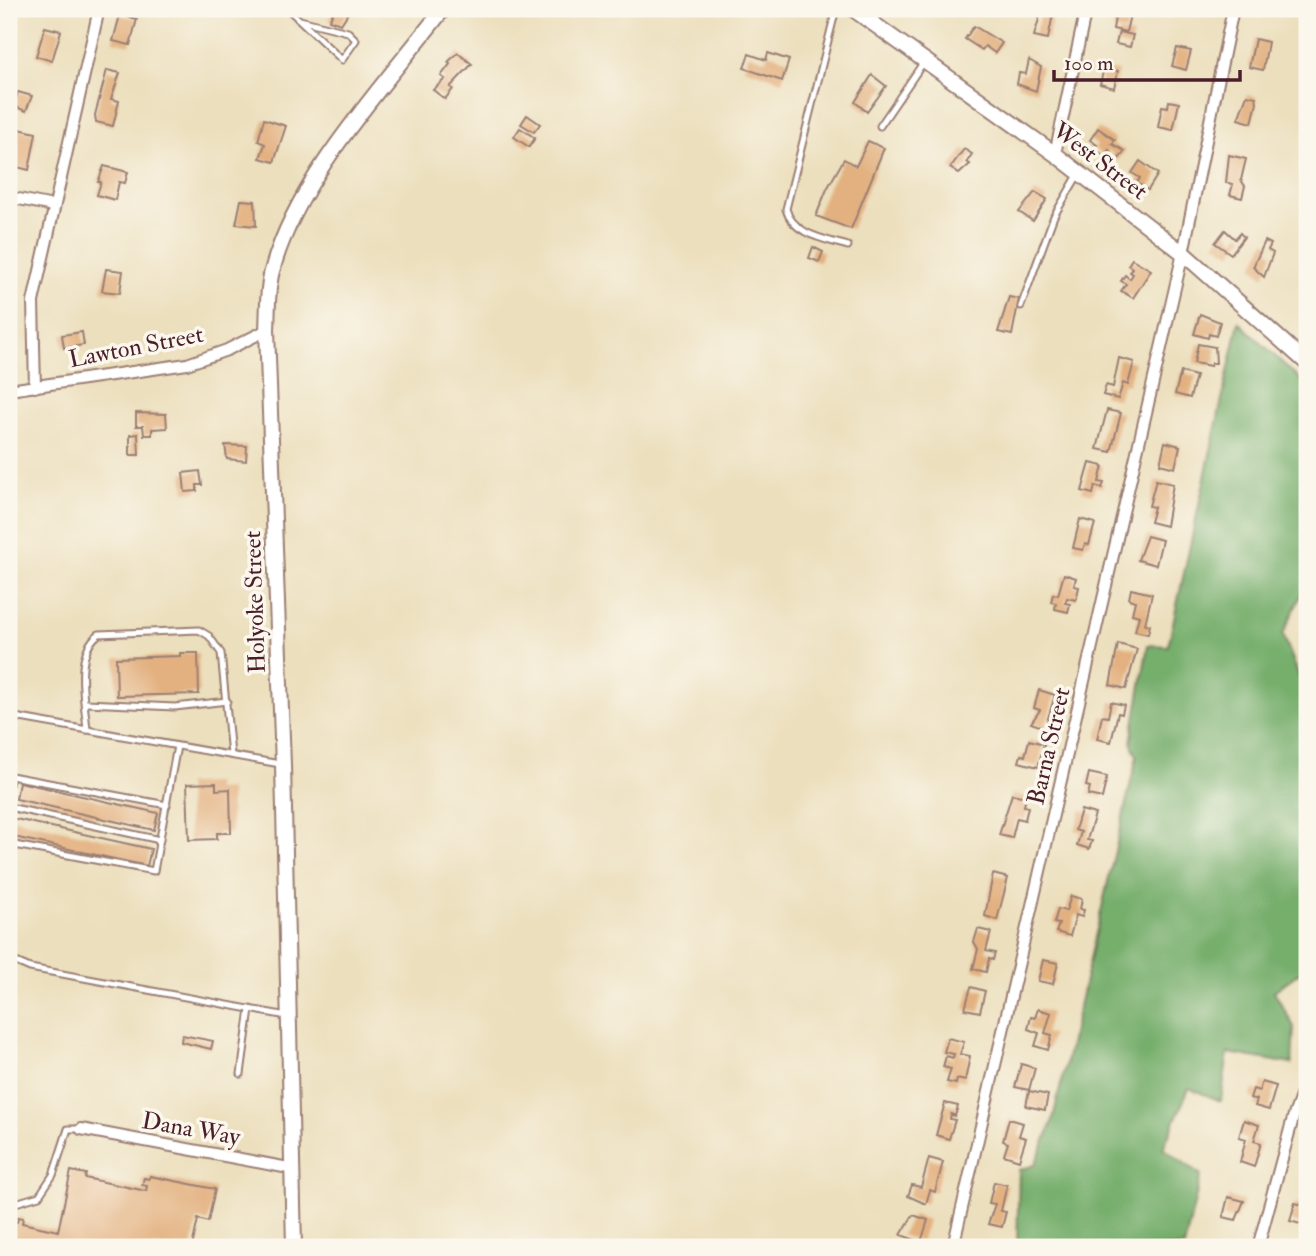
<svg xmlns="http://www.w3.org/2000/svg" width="1316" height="1256" font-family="'IM FELL Double Pica',serif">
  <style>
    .forest { fill: #76ae6c; stroke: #60664c; stroke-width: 2 }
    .building { fill: #e3b180 }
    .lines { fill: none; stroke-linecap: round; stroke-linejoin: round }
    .lane-casing { stroke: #9b7f74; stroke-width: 9 }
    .street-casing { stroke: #9b7f74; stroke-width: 14 }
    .secondary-casing { stroke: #9b7f74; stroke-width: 18 }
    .lane { stroke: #fff; stroke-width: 5 }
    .street { stroke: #fff; stroke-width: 10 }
    .secondary { stroke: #fff; stroke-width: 14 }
    .labels { text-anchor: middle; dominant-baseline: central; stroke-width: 7; stroke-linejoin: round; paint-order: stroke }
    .street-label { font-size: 24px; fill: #4a1f2b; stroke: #fbf7ec }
  </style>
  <rect width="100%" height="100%" fill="#fbf7ec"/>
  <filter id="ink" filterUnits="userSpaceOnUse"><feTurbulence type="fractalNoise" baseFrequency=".0143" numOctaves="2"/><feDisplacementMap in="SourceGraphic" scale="14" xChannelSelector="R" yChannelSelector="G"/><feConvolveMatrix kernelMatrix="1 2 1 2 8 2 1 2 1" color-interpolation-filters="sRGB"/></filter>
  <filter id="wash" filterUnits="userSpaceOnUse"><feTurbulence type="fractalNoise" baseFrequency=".00686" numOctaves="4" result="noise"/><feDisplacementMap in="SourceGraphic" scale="28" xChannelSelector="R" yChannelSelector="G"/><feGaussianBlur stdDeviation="1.57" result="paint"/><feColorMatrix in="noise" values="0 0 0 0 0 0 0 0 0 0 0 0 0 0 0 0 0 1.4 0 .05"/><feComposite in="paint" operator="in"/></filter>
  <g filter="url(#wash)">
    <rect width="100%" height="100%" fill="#ecdfbd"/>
    <polygon class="forest" points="1239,322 1307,386 1307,582 1283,634 1299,676 1307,677 1307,967 1274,991 1294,1027 1292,1064 1228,1053 1221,1101 1189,1088 1163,1148 1201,1175 1184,1247 1017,1247 1019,1170 1035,1165 1052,1123 1137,756 1131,742 1148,645 1168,646"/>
    <g id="blocks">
      <g class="building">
        <polygon points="335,9 348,13 341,24 329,20"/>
        <polygon points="1042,9 1053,14 1048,39 1034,36"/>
        <polygon points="1116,12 1130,15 1126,32 1113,29"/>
        <polygon points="120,15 137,19 130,45 113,41"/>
        <polygon points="974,26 1002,43 995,53 985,46 982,50 965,39"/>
        <polygon points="45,27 61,31 52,61 36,56"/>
        <polygon points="1119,32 1133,35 1130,47 1116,44"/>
        <polygon points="1255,39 1268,42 1263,70 1249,67"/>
        <polygon points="1177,48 1191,51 1186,70 1172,66"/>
        <polygon points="458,53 472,64 450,87 453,89 445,99 433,90 445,79 441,76 450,64 448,62"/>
        <polygon points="768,53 789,60 782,81 744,68 749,54 766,60"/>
        <polygon points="1029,60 1041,67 1036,91 1017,84 1019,73 1026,74"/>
        <polygon points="1104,68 1118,71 1114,88 1100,84"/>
        <polygon points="107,70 120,73 111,99 119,101 113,126 96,122 95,115"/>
        <polygon points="872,75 886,86 867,112 855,102"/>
        <polygon points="18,92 32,96 26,111 13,106"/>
        <polygon points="1247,95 1256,97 1257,103 1252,123 1238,119"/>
        <polygon points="1169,101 1179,103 1173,130 1158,127 1162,106 1168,107"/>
        <polygon points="527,115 540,124 534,132 521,124"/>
        <polygon points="264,119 286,126 274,162 260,158 265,144 258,141"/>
        <polygon points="15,128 36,133 29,170 17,167 18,144 12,143"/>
        <polygon points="520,128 535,138 529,147 514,137"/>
        <polygon points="1098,128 1115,140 1112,144 1125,151 1117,161 1109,150 1104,156 1094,148 1097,145 1090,140"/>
        <polygon points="868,141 884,148 851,229 816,216 827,189 844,159 856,166"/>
        <polygon points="964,149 972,154 967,162 970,164 959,174 950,168"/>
        <polygon points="1229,155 1246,159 1241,180 1245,186 1242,198 1230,195 1233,184 1226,183"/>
        <polygon points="1140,161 1158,174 1148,190 1137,183 1140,178 1132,173"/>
        <polygon points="104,166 128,172 125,183 119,182 115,200 97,195 101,182 98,182"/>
        <polygon points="1035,192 1047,199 1033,221 1019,212"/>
        <polygon points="241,200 255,201 256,226 236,224"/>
        <polygon points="1225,230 1235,239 1240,233 1244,237 1231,254 1215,243"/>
        <polygon points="1265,241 1271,244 1268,250 1273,253 1264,277 1253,267"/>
        <polygon points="813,247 823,252 819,262 809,258"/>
        <polygon points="1132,259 1151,270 1133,298 1121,291 1126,284 1121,281 1125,275 1130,279 1133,274 1130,272 1132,268 1128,265"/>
        <polygon points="106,269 123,271 120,293 102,291"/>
        <polygon points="1009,297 1019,299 1012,335 998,332"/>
        <polygon points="1200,314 1220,322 1216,336 1209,334 1208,338 1194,334"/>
        <polygon points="82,332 84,345 64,348 62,335"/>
        <polygon points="1198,344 1215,347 1216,363 1212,363 1211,366 1194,363"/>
        <polygon points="1119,358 1134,362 1128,385 1123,383 1118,399 1103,395 1106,385 1113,387"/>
        <polygon points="1181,372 1196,376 1190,398 1175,394"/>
        <polygon points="1107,410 1121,413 1111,452 1097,449"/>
        <polygon points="136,413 166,414 167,428 152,429 152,435 144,435 143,426 136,426"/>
        <polygon points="138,434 139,455 130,455 130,435"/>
        <polygon points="1165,442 1180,446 1175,468 1160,464"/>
        <polygon points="225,445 247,446 246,461 227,459"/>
        <polygon points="1090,463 1103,466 1099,482 1104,483 1102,488 1095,486 1093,494 1082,491"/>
        <polygon points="200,471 202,485 197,485 197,491 185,492 183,473"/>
        <polygon points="1156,480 1173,484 1166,526 1150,522 1154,507 1149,506"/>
        <polygon points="1080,519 1095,523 1089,545 1085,544 1083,550 1073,548"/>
        <polygon points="1147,536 1162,540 1156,565 1138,560"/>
        <polygon points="1064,574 1076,578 1074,586 1079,587 1076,600 1067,598 1065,603 1070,604 1068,612 1055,609 1056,603 1051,602 1053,594 1058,595"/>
        <polygon points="1131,589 1152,594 1145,624 1150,625 1148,634 1135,631 1139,616 1132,614 1135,601 1129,599"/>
        <polygon points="1118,644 1137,649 1126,689 1110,685"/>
        <polygon points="180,653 198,653 199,694 117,696 116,658 180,656"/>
        <polygon points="1039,690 1055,695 1045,728 1031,723 1040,710 1034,708"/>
        <polygon points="1111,702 1124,705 1122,714 1118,713 1111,742 1097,739 1102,716 1108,717"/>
        <polygon points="1029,740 1044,744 1038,767 1019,762 1021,755 1025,756"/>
        <polygon points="1089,773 1107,777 1102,798 1088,795 1090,787 1086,786"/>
        <polygon points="19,782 158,813 154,830 16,799"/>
        <polygon points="216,783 216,790 230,789 231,833 217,833 217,839 189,840 187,784"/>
        <polygon points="1012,794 1026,797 1024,806 1028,807 1025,820 1017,818 1012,838 999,835"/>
        <polygon points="1081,810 1095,814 1087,840 1092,841 1089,849 1077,845 1081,832 1075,830"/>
        <polygon points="11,818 151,849 147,866 9,836"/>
        <polygon points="993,874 1008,878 997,920 985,916"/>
        <polygon points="1071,896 1082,899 1080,909 1084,910 1082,917 1076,915 1070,936 1056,932 1059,924 1054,923 1058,909 1066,911"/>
        <polygon points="978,929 991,932 986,951 995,953 993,960 989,959 986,972 973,969 978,949 974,942"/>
        <polygon points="1043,960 1058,963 1053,984 1038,981"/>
        <polygon points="971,987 985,991 980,1012 965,1009"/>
        <polygon points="1038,1009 1051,1013 1045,1033 1052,1035 1048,1050 1035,1046 1039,1033 1028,1029 1031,1017 1035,1018"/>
        <polygon points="182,1035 213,1041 211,1049 181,1042"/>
        <polygon points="948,1038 964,1042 960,1054 970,1056 965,1081 957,1079 956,1084 947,1082 951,1069 943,1067 946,1056 953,1058 954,1054 944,1052"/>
        <polygon points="1021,1064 1035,1068 1029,1090 1015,1087"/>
        <polygon points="1262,1082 1276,1086 1269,1110 1255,1106 1257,1100 1250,1098 1253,1089 1259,1091"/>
        <polygon points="1029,1091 1048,1095 1045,1110 1026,1106"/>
        <polygon points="945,1103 958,1106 955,1116 951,1114 950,1119 955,1120 949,1139 936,1135"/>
        <polygon points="1009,1119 1023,1123 1019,1136 1026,1138 1019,1160 1004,1155 1008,1143 1003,1141"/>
        <polygon points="1244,1120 1259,1125 1254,1141 1261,1143 1254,1167 1240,1162 1246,1139 1239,1137"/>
        <polygon points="929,1158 943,1162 935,1192 930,1190 926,1204 908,1196 912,1185 921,1187"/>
        <polygon points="71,1171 86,1174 85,1178 146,1191 147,1186 142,1185 144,1178 149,1179 150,1176 215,1189 208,1222 198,1219 192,1247 9,1247 9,1221 17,1222 18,1217 23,1218 22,1223 58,1231"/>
        <polygon points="994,1182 1007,1185 1001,1211 1006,1212 1002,1227 988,1224 995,1204 989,1203"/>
        <polygon points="1228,1197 1244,1201 1236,1220 1223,1217"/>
        <polygon points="1295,1203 1307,1206 1304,1225 1290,1221"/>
        <polygon points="913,1215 928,1220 921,1242 901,1235"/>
      </g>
    </g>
  </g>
  <g filter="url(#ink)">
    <use href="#blocks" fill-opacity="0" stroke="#9b7f74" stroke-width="2"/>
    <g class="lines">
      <defs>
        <g id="lane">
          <polyline points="288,9 342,60 356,40 348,32 300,20"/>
          <path d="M 836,9 L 786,209 C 793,235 825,239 848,246"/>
          <polyline points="880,126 923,63"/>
          <polyline points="1021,306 1054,216 1078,175"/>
          <polyline points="86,703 175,707 227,701"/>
          <polyline points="9,716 280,764"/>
          <path d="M 87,730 C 85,702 73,653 99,634 L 199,630 L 209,636 L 221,653 L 231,755"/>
          <polyline points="9,785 11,776 167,805"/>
          <polyline points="9,807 160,840"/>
          <polyline points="9,844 154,871 177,746"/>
          <polyline points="9,959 30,968 287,1016"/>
          <polyline points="241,1074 250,1009"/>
          <polyline points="12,1204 39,1196 53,1175 68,1129 81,1129"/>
        </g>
        <g id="street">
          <polyline points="1055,154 1086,9"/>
          <polyline points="9,197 53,206"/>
          <polyline points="35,387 33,302 99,9"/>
          <polyline points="9,390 187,364 227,350 267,330"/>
          <polyline points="81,1129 294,1169"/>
          <polyline points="953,1247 1183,253 1233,9"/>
          <polyline points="1258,1247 1293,1118 1307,1080"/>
        </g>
        <g id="secondary">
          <polyline points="853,9 1055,154 1183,253 1307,363"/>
          <path d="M 294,1247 L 283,765 L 267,330 C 268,311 267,289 272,271 C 297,177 384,86 443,9"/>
        </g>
      </defs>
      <use href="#lane" class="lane-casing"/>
      <use href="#street" class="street-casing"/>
      <use href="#secondary" class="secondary-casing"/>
      <use href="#lane" class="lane"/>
      <use href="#street" class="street"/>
      <use href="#secondary" class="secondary"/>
    </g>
  </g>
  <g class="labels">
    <g class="street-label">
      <text transform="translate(1100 161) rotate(37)">West Street</text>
      <text transform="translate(136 347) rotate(-11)">Lawton Street</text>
      <text transform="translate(255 602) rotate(-92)">Holyoke Street</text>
      <text transform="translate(1049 746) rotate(-77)">Barna Street</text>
      <text transform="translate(191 1129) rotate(10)">Dana Way</text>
    </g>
  </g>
  <rect width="1316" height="1256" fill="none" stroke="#fbf7ec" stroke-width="35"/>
  <path d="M1054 70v10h186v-10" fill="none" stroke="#4a1f2b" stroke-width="3.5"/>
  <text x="1064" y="70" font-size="21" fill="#4a1f2b" stroke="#fbf7ec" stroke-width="5" paint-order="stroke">100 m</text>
</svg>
